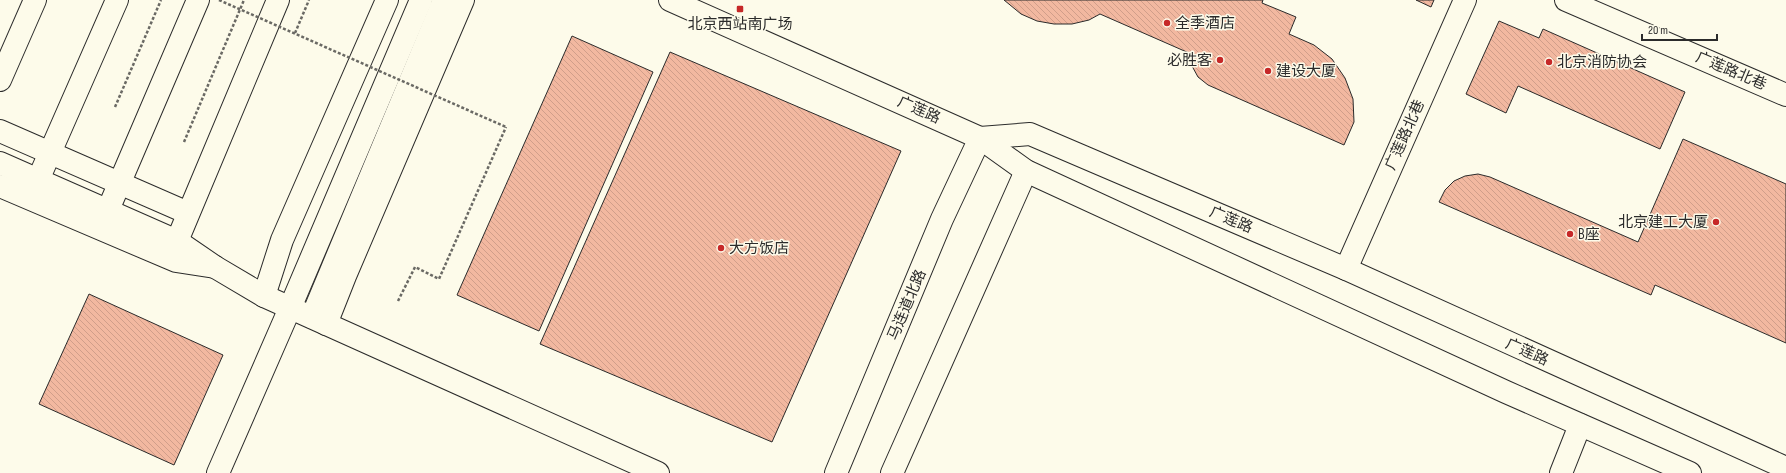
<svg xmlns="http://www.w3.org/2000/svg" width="1786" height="473" font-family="'Sofia Sans Condensed','Noto Sans SC',sans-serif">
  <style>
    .building { fill: url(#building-back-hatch); stroke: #2b2b2b }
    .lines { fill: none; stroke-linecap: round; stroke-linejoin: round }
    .minor-casing { stroke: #2b2b2b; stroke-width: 24 }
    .major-casing { stroke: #2b2b2b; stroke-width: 24 }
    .path { stroke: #6a6964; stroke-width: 2.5; stroke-dasharray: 3 2; stroke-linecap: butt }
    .minor { stroke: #fdfbea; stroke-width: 22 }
    .major { stroke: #fdfbea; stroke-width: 22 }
    .path-bridge { stroke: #6a6964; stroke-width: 2.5; stroke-dasharray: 3 2; stroke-linecap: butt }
    .poi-dot { fill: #c62828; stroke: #fdfbea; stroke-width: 1.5 }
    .labels { text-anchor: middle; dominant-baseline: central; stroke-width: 3; stroke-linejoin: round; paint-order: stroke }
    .poi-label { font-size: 15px; fill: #2b2b2b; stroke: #fdfbea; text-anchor: start }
    .street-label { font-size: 15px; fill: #2b2b2b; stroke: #fdfbea }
  </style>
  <defs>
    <pattern id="building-back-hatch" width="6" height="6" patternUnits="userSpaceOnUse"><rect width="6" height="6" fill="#f2b8a0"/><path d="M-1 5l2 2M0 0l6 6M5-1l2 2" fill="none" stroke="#d09e8a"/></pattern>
  </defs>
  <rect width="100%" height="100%" fill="#fdfbea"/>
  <g class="building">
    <polygon points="1004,0 1263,0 1262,3 1296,17 1289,34 1314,45 1332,59 1345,78 1353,99 1354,122 1344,145 1208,85 1198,77 1192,66 1189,53 1100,14 1089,20 1072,24 1054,24 1037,21 1021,14"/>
    <polygon points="1416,0 1434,0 1431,7"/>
    <polygon points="1499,21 1539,38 1543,29 1685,92 1660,149 1518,86 1506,113 1466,94"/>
    <polygon points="572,36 653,72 539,331 457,295"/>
    <polygon points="670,52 901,151 772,442 540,344"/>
    <polygon points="1683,139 1786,184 1786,343 1655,285 1651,295 1439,202 1445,190 1454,181 1465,176 1478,174 1490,177 1638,242"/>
    <polygon points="89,294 223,355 174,465 39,404"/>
  </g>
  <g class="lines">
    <defs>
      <g id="minor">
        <polyline points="670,0 980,138"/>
        <polyline points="1566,0 1786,95"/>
        <polyline points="0,80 35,0"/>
        <polyline points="0,131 188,213"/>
        <polyline points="38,180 117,0"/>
        <polyline points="0,186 176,261 215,267"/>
        <polyline points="108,210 198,0"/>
        <polyline points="177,241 278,0"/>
        <polyline points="1346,269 1465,0"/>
        <polyline points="264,296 282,240 387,0"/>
        <polyline points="312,317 444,0"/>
        <polyline points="326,324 345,276 463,0"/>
        <polyline points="218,473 290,308 421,0"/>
        <polyline points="1561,473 1580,425"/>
      </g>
      <g id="major">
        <polyline points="980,138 1030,134 1346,269 1786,468"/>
        <polyline points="980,138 1026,171 1506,392 1690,473"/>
        <polyline points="0,163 177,241 215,267 264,296 658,473"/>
        <polyline points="836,473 942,219 980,138"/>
        <polyline points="892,473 1026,171"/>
      </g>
    </defs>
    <use href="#minor" class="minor-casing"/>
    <use href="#major" class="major-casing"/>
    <g class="path">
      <polyline points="295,33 309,0"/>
      <polyline points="115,107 161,0"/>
      <polyline points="184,142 244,0"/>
      <polyline points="398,301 415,267 439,279 506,127"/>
    </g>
    <use href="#minor" class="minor"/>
    <use href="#major" class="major"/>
    <polyline class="path-bridge" points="219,0 506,127"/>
  </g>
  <g class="poi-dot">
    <rect x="736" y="5" width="8" height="8" rx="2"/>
    <circle cx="1167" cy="23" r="4"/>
    <circle cx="1220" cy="60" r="4"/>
    <circle cx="1549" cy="62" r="4"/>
    <circle cx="1268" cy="71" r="4"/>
    <circle cx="1716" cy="222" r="4"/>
    <circle cx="1570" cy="234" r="4"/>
    <circle cx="721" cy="248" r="4"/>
  </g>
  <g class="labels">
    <g class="poi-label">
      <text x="1175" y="23">全季酒店</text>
      <text x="740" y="24" text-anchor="middle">北京西站南广场</text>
      <text x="1212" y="60" text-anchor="end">必胜客</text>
      <text x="1557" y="62">北京消防协会</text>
      <text x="1276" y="71">建设大厦</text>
      <text x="1708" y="222" text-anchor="end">北京建工大厦</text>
      <text x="1578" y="234">B座</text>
      <text x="729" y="248">大方饭店</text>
    </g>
    <g class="street-label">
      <text transform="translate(1731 71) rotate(23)">广莲路北巷</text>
      <text transform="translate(919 110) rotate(24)">广莲路</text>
      <text transform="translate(1405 135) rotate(-66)">广莲路北巷</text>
      <text transform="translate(1231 220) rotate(23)">广莲路</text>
      <text transform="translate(907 305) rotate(-67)">马连道北路</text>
      <text transform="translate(1527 352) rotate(24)">广莲路</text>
    </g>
  </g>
  <path d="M1642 34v6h75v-6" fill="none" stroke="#2b2b2b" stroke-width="2"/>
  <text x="1648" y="34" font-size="12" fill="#2b2b2b" stroke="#fdfbea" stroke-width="3" paint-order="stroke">20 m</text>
</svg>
